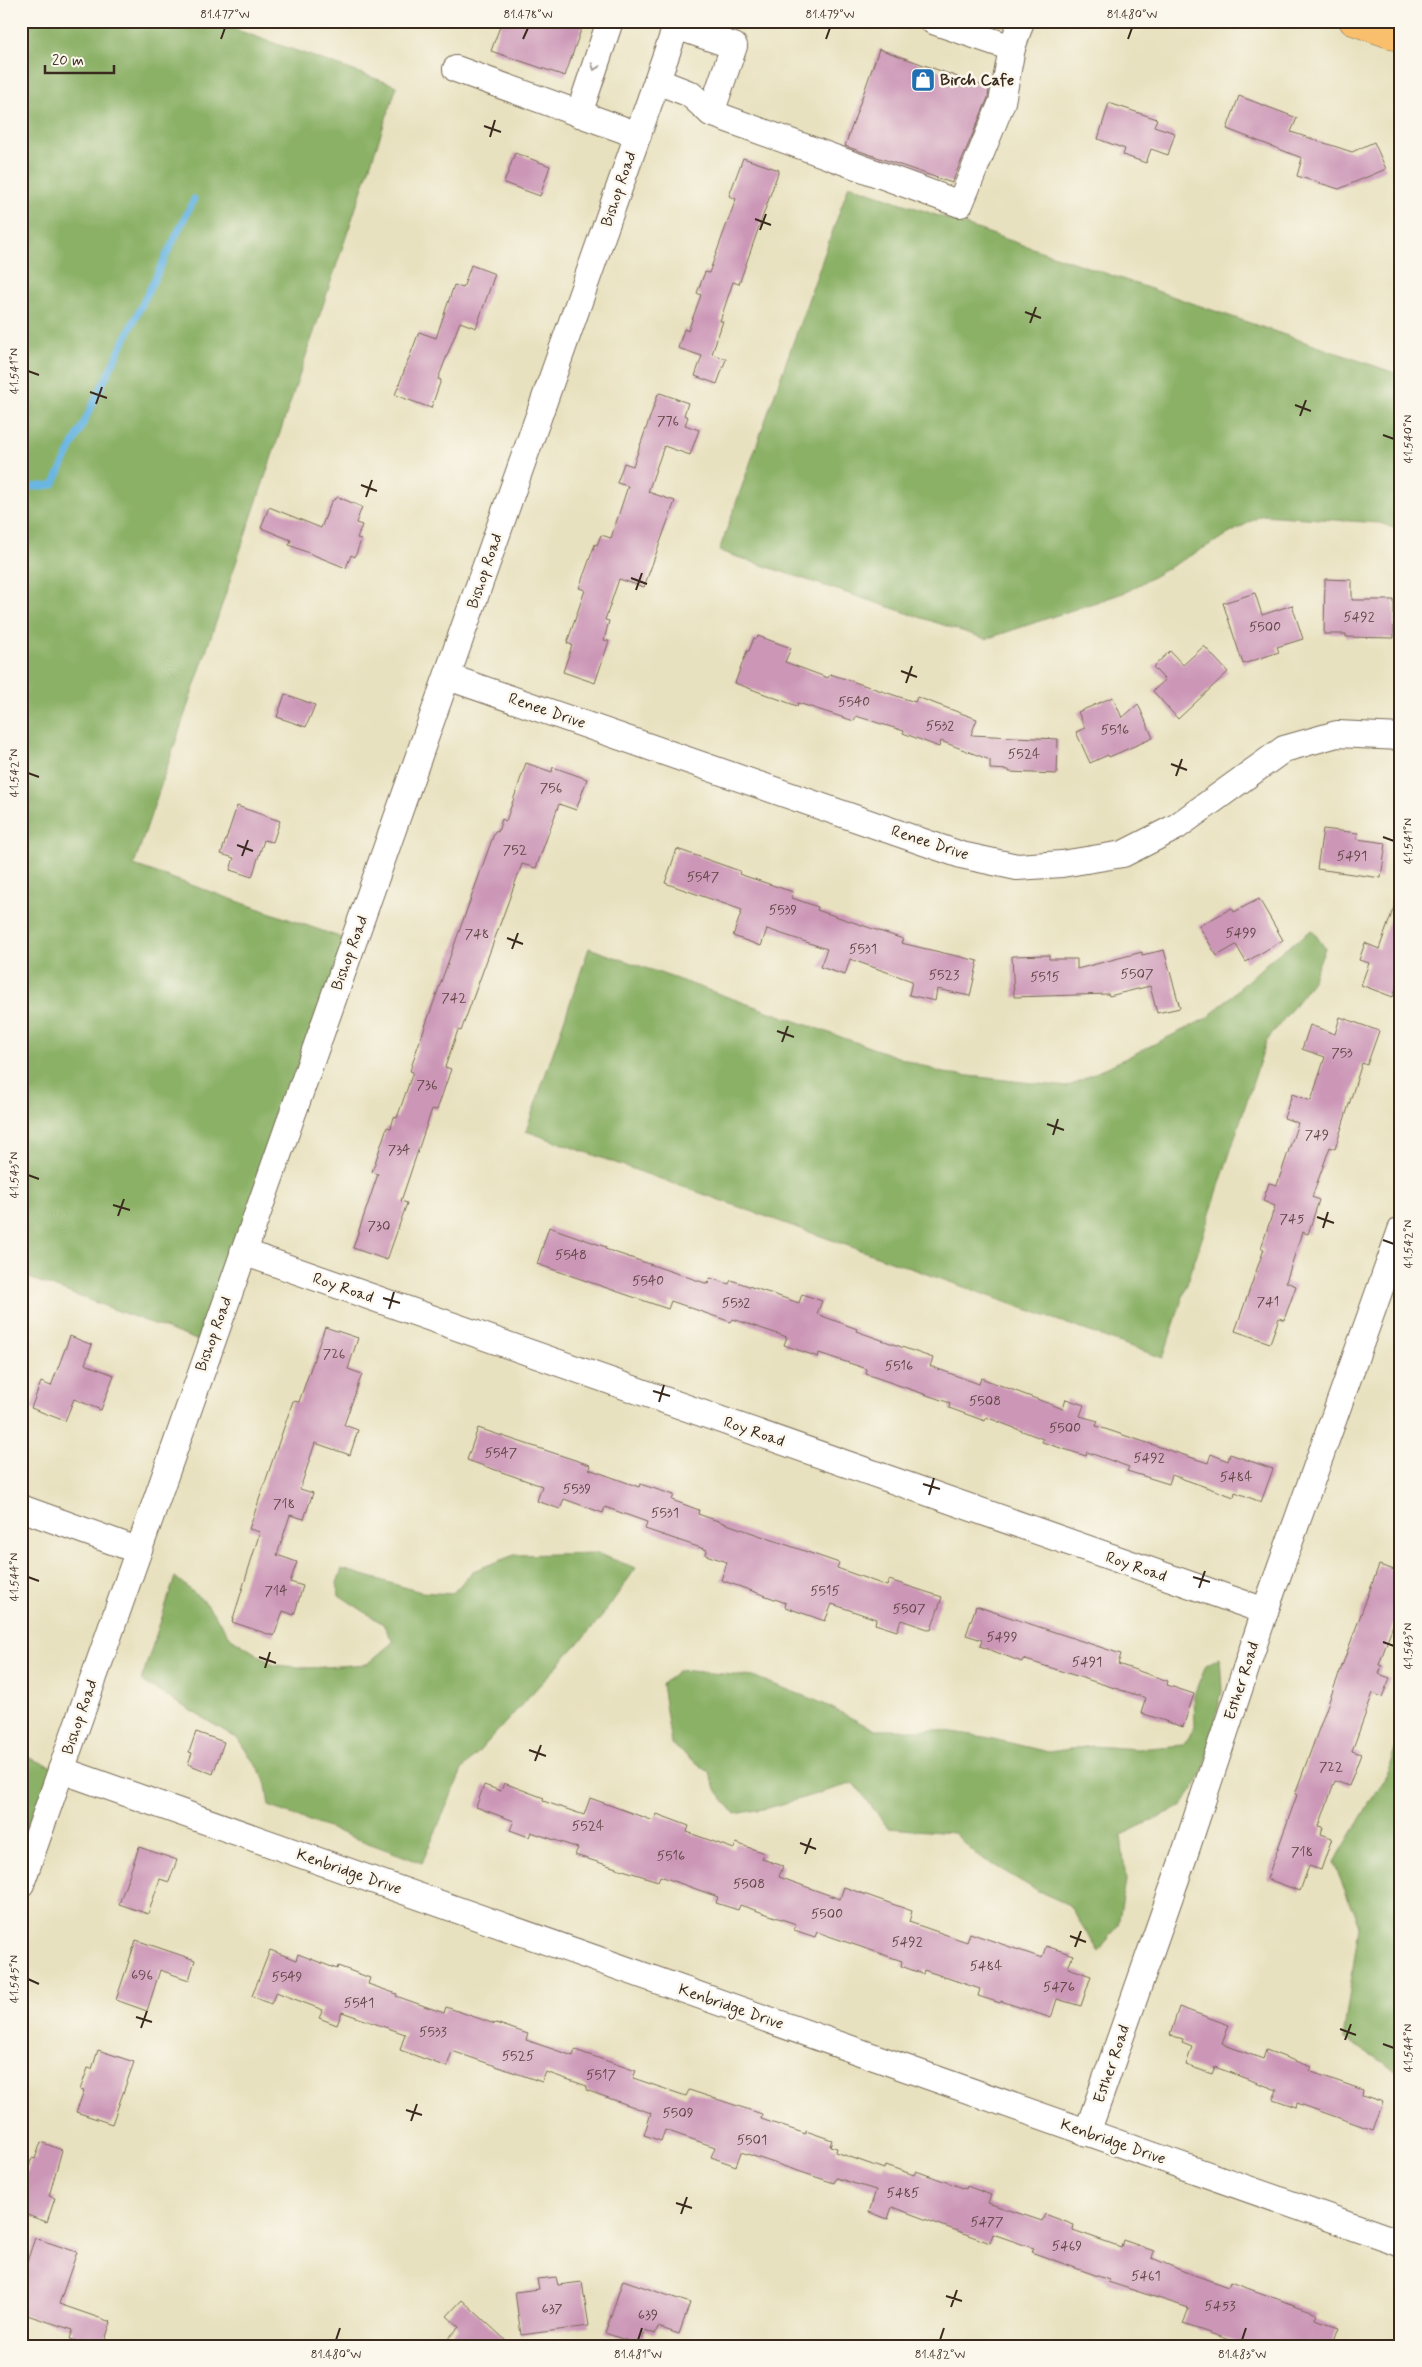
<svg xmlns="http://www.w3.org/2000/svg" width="1422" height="2367" font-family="Mynerve,sans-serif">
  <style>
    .forest { fill: #8bb166; stroke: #636e42 }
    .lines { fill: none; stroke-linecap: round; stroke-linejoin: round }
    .stream { stroke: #69b6e3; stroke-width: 7 }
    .building { fill: #cc97b7 }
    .minor-casing { stroke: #786a56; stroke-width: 28 }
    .major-casing { stroke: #786a56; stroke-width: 29 }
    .minor { stroke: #fff; stroke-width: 26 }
    .major { stroke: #f9bf6c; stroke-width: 28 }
    .oneway { stroke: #a79f9a }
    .ticks { fill: none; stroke: #3b2a1e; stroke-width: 2 }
    .labels { text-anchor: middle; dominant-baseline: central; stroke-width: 5; stroke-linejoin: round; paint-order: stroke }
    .number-label { font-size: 14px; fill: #5f4544 }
    .poi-label { font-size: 16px; font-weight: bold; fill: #3b2a1e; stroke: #fbf7ec; text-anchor: start }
    .street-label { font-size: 16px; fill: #3b2a1e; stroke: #fbf7ec }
    .neatline { fill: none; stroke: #3b2a1e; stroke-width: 2 }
    .ticks-label { font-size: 12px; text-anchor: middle; fill: #3b2a1e }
  </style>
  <rect width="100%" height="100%" fill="#fbf7ec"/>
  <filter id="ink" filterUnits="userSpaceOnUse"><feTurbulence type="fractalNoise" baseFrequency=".02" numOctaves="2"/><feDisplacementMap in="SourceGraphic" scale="10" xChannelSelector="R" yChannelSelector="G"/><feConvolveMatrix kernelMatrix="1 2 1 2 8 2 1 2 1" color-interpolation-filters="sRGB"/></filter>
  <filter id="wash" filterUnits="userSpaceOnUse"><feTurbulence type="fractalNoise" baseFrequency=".0096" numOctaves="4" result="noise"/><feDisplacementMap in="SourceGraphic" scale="20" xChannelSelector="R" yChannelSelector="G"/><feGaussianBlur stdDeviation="1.12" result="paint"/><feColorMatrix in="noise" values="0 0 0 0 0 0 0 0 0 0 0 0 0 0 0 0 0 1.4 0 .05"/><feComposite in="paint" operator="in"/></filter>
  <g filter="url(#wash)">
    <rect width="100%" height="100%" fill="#e8e1bf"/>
    <g class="forest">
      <polygon points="21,21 211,21 397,86 134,865 354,942 210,1345 21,1275"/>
      <polygon points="849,185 1401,375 1401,531 1380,523 1262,515 1126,592 986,639 719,551"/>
      <polygon points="1312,930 1325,948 1310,985 1266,1042 1163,1358 526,1131 589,948 943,1073 1067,1087 1207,1018 1271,959"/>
      <polygon points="596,1553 636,1568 600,1619 462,1770 422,1863 269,1806 265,1779 238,1739 141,1681 175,1577 206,1603 231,1638 274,1665 310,1668 367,1664 393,1642 383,1624 339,1595 337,1583 342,1569 421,1592 452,1594 473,1571 514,1555"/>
      <polygon points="1220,1657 1222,1691 1203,1773 1182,1806 1121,1835 1126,1881 1118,1925 1099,1952 1069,1905 1036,1890 975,1854 954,1833 888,1828 854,1783 768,1808 735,1814 717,1791 709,1772 671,1744 662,1684 679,1670 755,1677 822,1703 875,1730 939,1730 985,1737 1048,1752 1092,1746 1138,1749 1183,1745 1195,1727 1194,1694 1206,1665"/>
      <polygon points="1401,1735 1401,2073 1343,2038 1359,1926 1334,1863 1389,1770"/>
      <polygon points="21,1755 61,1770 21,1884"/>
    </g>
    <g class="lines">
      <polyline class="stream" points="21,488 53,485 194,199"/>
    </g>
    <g id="blocks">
      <g class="building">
        <polygon points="502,21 584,21 565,76 491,51"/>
        <polygon points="879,49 989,88 988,98 952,183 845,146"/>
        <polygon points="1239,96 1297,118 1291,132 1352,152 1374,142 1386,169 1339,189 1297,176 1302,158 1227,129"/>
        <polygon points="1109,103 1157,119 1154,126 1175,133 1168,155 1151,149 1146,163 1123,155 1125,149 1098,139"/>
        <polygon points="515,153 550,166 540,196 504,183"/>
        <polygon points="743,158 779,170 739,284 733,282 720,321 723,321 712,354 726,359 717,384 695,376 702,356 678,348 684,329 688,331 701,295 697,293 705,272 709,273 736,199 729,196"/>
        <polygon points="471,265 495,274 476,328 460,322 438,379 441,380 431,408 395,395 419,332 436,338 454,285 463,288"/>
        <polygon points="660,393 688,403 684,415 688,417 685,425 699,430 690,455 664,446 648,492 675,501 644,587 619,579 605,620 609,621 604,640 609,641 595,683 563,672 572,645 567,643 585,590 579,588 595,544 597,545 601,535 611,538 628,486 617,483 624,463 633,466 658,394"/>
        <polygon points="338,497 362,507 356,523 362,525 357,538 361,540 355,557 351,555 346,568 289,545 291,540 261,528 269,507 321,528 331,502"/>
        <polygon points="1325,579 1352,580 1352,600 1394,600 1394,638 1346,637 1346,634 1324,634"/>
        <polygon points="1255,593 1262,615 1292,605 1303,639 1277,647 1279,652 1243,664 1223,603"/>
        <polygon points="758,636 791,648 785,662 828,678 830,674 915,702 917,697 977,719 971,735 1058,739 1057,774 1009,772 1009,770 990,769 990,760 941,741 939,747 903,733 904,731 856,716 854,721 798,703 797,706 735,683 747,651 749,651 754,638 757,639"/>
        <polygon points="1204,646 1228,672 1178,719 1153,691 1165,680 1153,667 1170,651 1183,665"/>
        <polygon points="285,694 315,705 306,727 277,717"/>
        <polygon points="1113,697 1122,718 1138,704 1153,738 1109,757 1108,755 1090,763 1076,732 1085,728 1078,712"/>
        <polygon points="526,763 552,772 553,767 587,779 576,810 559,804 536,868 522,864 461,1031 458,1030 445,1067 451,1069 437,1110 432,1109 401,1201 407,1203 387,1260 353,1248 378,1174 372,1172 387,1127 391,1128 394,1117 397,1118 413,1072 410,1071 417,1049 495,831 498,832 502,819 506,821"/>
        <polygon points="237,806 280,821 273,842 264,840 252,877 230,870 234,858 221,854"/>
        <polygon points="1323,829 1358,833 1357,839 1386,843 1381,878 1317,869"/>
        <polygon points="677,849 740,871 739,874 793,892 792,898 818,907 817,910 903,939 901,943 978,961 970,996 937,989 935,1001 909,995 912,981 850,959 845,975 820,967 827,949 767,929 761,946 733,936 742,910 665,883"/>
        <polygon points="1398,896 1401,896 1401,974 1393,997 1361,985 1369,963 1359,960 1365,943 1379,949"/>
        <polygon points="1259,899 1283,940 1246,962 1236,945 1217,956 1199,926 1232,908 1234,912"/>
        <polygon points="1164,950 1180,1008 1157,1013 1150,986 1109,996 1108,994 1014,997 1012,956 1049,955 1049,959 1077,959 1077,969 1142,952 1142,955"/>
        <polygon points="1340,1017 1379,1031 1367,1065 1362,1063 1335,1149 1330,1147 1312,1197 1319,1200 1308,1234 1302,1232 1286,1282 1296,1286 1284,1320 1279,1318 1270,1343 1235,1331 1264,1249 1261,1248 1275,1206 1263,1201 1269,1183 1277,1185 1298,1123 1284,1118 1292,1094 1311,1101 1325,1057 1302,1049 1310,1025 1335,1034"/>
        <polygon points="549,1227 606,1247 605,1249 708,1284 710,1278 729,1284 731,1280 799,1303 802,1294 822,1301 817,1314 857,1329 856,1331 933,1358 930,1366 979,1384 981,1378 1063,1409 1066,1399 1084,1405 1080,1416 1098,1421 1096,1426 1208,1463 1211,1454 1228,1461 1230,1454 1273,1469 1261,1502 1235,1492 1234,1497 1172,1475 1169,1484 1127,1471 1129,1467 1087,1452 1086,1456 1042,1442 1043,1439 986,1417 985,1421 949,1408 950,1403 866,1374 867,1369 819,1353 818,1357 784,1345 787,1337 733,1319 731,1322 671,1301 668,1309 537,1264"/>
        <polygon points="325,1327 358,1338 348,1369 362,1374 344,1425 358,1430 350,1455 315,1443 300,1489 313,1493 304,1519 290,1515 277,1555 297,1562 290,1582 303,1586 294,1615 283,1611 274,1636 232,1622 260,1532 249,1529 293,1401 299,1402"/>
        <polygon points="70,1336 92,1345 85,1364 114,1375 101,1410 74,1399 65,1421 31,1408 41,1382 51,1386"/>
        <polygon points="478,1428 590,1465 589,1469 639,1487 640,1484 674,1495 672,1500 699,1510 698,1514 839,1563 837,1568 887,1586 889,1580 942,1597 931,1630 901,1620 897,1631 875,1624 876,1619 832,1604 825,1621 785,1607 786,1603 721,1580 727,1562 706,1555 707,1550 645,1529 647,1522 605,1507 603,1513 564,1499 560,1509 537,1501 542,1486 467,1460"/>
        <polygon points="1379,1565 1401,1572 1401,1624 1394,1622 1379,1665 1382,1666 1379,1674 1390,1678 1382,1697 1373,1693 1352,1751 1361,1754 1349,1786 1335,1781 1319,1826 1323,1827 1321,1834 1332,1838 1321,1870 1309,1866 1300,1891 1267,1879 1297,1795 1295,1794"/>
        <polygon points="976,1606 1121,1654 1118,1664 1168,1681 1167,1685 1194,1694 1183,1727 1141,1713 1146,1698 1023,1659 1022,1662 980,1646 982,1640 966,1635"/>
        <polygon points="196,1732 224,1742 213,1774 188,1764 192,1753 189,1752"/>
        <polygon points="504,1783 544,1798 543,1801 584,1815 590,1798 654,1821 657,1814 689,1826 687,1832 734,1849 736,1843 764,1853 762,1859 783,1866 779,1877 840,1899 844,1887 912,1911 909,1922 967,1942 970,1933 1042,1958 1046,1946 1073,1955 1068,1968 1091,1976 1081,2006 1057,1999 1051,2018 1001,2001 1000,2003 978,1996 980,1989 924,1970 923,1974 901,1966 902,1961 817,1932 815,1937 794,1930 796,1924 740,1905 738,1910 716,1903 718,1897 660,1876 658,1881 575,1855 578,1848 531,1832 529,1837 510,1830 514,1821 476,1807 484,1785 501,1791"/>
        <polygon points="139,1847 177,1860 169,1882 160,1879 148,1914 119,1904"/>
        <polygon points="136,1940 195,1960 189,1980 160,1970 147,2011 116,2000"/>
        <polygon points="270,1950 296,1960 298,1954 337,1969 338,1966 370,1978 368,1984 397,1994 396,1996 444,2013 446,2007 495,2024 496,2023 528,2034 526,2040 573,2056 575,2050 636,2071 633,2078 686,2096 689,2090 762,2114 761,2119 806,2134 806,2131 832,2140 830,2146 837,2148 836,2152 884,2169 885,2165 914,2175 916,2171 966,2189 967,2186 991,2195 988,2203 1042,2221 1045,2214 1074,2225 1073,2230 1121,2247 1123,2240 1154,2251 1152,2258 1183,2271 1228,2287 1230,2282 1317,2313 1315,2319 1339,2327 1332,2346 1248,2346 1183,2324 1189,2308 1108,2282 1109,2280 1031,2252 1033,2248 993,2234 990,2243 892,2207 888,2219 869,2212 876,2190 836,2178 834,2183 741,2152 736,2166 711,2157 715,2147 665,2130 661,2141 644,2135 651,2113 586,2090 587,2086 546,2072 542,2082 452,2051 447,2067 400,2050 405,2034 342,2012 337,2025 319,2018 323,2010 276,1992 271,2004 252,1996"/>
        <polygon points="1179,2007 1229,2025 1222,2044 1263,2059 1266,2050 1311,2067 1309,2071 1363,2090 1362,2095 1383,2102 1373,2130 1297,2103 1296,2107 1273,2099 1277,2090 1215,2067 1212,2074 1186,2065 1192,2047 1182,2043 1183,2039 1170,2035"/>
        <polygon points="98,2050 134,2062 112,2124 76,2112 84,2091 80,2090 88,2068 92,2069"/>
        <polygon points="41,2142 62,2150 49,2196 55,2198 47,2222 21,2213 21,2170 27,2172 32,2158 35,2159"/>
        <polygon points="35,2238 77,2252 59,2304 111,2322 103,2346 90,2346 70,2339 73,2330 21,2313 21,2262 26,2264"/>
        <polygon points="556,2277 558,2285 582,2282 589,2326 521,2335 515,2292 539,2289 537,2279"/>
        <polygon points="623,2280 690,2303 679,2334 658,2327 655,2334 645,2330 640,2345 605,2333"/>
        <polygon points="462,2300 512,2346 441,2346 459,2327 447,2316"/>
      </g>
    </g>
  </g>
  <g filter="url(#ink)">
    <use href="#blocks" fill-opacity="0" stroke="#786a56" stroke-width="1"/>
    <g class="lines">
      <defs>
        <g id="minor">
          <polyline points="933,21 1012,48 1021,21"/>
          <polyline points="676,26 734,46 711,113"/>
          <polyline points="456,69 638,135"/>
          <polyline points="657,81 690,94 711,113 960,204 1002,102 1012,48"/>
          <polyline points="579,114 610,21"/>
          <polyline points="448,677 961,855 1017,867 1062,864 1123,854 1176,827 1284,749 1337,734 1401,737"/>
          <polyline points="243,1252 1265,1611"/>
          <polyline points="21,1508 137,1550"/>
          <polyline points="61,1770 1401,2243"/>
          <polyline points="21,1884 678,21"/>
          <polyline points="1087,2133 1183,1859 1265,1611 1401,1230"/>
        </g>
        <polyline id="major" points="1353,21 1401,38"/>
      </defs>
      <use href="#minor" class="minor-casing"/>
      <use href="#major" class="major-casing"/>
      <use href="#minor" class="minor"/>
      <use href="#major" class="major"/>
    </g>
    <defs><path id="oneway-chevron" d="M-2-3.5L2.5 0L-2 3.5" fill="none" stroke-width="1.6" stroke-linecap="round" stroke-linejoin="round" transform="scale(1.25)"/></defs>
    <use class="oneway" href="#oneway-chevron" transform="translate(595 67) rotate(109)"/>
  </g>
  <path class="ticks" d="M 221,39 L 225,28M 523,39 L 528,28M 826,39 L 830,28M 1128,39 L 1132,28M 484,126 L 501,132M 490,137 L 495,120M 755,219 L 771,225M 760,230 L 766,214M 1025,312 L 1041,318M 1030,323 L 1036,307M 28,371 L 39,375M 90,392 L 107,398M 96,404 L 102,387M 1295,405 L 1311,411M 1300,416 L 1306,400M 1383,435 L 1394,439M 361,485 L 377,491M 366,497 L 372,480M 631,578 L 647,584M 636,590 L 642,573M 901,671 L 917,677M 906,683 L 912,666M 1171,764 L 1187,770M 28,773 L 39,777M 1176,776 L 1182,759M 1383,837 L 1394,841M 237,845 L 253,851M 242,856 L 248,840M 507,938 L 523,944M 512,949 L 518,933M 777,1031 L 794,1037M 782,1042 L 788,1026M 1047,1124 L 1064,1130M 1053,1135 L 1058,1119M 28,1175 L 39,1179M 113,1205 L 130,1210M 118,1216 L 124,1199M 1317,1217 L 1334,1223M 1323,1228 L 1328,1212M 1383,1240 L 1394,1244M 383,1298 L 400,1303M 389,1309 L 394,1292M 653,1391 L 670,1396M 659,1402 L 664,1385M 923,1484 L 940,1489M 929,1495 L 934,1478M 28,1577 L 39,1581M 1193,1577 L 1210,1582M 1199,1588 L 1205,1571M 1383,1642 L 1394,1646M 259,1657 L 276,1663M 265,1668 L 270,1652M 529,1750 L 546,1756M 535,1761 L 541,1745M 800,1843 L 816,1849M 805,1854 L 811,1838M 1070,1936 L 1086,1942M 1075,1947 L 1081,1931M 28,1979 L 39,1984M 136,2017 L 152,2022M 141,2028 L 147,2011M 1340,2029 L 1356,2035M 1345,2040 L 1351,2024M 1383,2044 L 1394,2048M 406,2110 L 422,2115M 411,2121 L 417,2104M 676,2203 L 692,2208M 681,2214 L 687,2197M 946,2296 L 962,2301M 951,2307 L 957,2290M 336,2340 L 340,2328M 638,2340 L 642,2328M 940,2340 L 944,2328M 1242,2340 L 1246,2328"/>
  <defs>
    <symbol id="shop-square" viewBox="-11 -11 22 22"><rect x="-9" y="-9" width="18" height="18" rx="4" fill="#1f6fb2" stroke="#fbf7ec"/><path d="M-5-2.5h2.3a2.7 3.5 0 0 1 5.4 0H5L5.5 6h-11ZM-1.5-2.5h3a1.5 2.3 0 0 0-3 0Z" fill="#fff"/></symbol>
  </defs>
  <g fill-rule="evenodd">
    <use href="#shop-square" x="909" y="66" width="28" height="28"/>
  </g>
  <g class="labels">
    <g class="number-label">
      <text x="668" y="421">776</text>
      <text x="1359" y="617">5492</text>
      <text x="1265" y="627">5500</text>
      <text x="854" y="702">5540</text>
      <text x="940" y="726">5532</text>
      <text x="1115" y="730">5516</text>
      <text x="1024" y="754">5524</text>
      <text x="551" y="788">756</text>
      <text x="515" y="850">752</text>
      <text x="1352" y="856">5491</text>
      <text x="703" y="877">5547</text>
      <text x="783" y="910">5539</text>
      <text x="1241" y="933">5499</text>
      <text x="477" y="934">748</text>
      <text x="863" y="949">5531</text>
      <text x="1137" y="974">5507</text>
      <text x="944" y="975">5523</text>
      <text x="1045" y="977">5515</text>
      <text x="454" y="998">742</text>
      <text x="1342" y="1053">753</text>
      <text x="427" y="1085">736</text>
      <text x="1317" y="1135">749</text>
      <text x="399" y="1150">734</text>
      <text x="1292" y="1219">745</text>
      <text x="379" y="1226">730</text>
      <text x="571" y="1255">5548</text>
      <text x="648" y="1281">5540</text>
      <text x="1268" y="1302">741</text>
      <text x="736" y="1303">5532</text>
      <text x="334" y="1354">726</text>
      <text x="899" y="1366">5516</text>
      <text x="985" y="1401">5508</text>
      <text x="1065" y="1428">5500</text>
      <text x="501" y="1453">5547</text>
      <text x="1149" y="1458">5492</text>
      <text x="1236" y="1477">5484</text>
      <text x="577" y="1489">5539</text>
      <text x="284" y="1504">718</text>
      <text x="665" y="1513">5531</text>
      <text x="276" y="1591">714</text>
      <text x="825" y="1591">5515</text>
      <text x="909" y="1609">5507</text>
      <text x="1002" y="1637">5499</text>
      <text x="1087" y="1662">5491</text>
      <text x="1331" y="1767">722</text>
      <text x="588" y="1826">5524</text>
      <text x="1302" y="1852">718</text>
      <text x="671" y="1856">5516</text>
      <text x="749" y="1884">5508</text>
      <text x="827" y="1914">5500</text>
      <text x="907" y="1942">5492</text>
      <text x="986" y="1966">5484</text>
      <text x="142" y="1975">696</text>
      <text x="287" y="1977">5549</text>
      <text x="1059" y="1987">5476</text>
      <text x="359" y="2003">5541</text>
      <text x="433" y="2032">5533</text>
      <text x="518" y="2056">5525</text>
      <text x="601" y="2075">5517</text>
      <text x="678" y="2113">5509</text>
      <text x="752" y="2140">5501</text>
      <text x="903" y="2193">5485</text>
      <text x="987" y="2222">5477</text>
      <text x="1067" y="2246">5469</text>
      <text x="1146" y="2276">5461</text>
      <text x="1220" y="2306">5453</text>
      <text x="552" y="2309">637</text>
      <text x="648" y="2315">639</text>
    </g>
    <g class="poi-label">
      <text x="940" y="80">Birch Cafe</text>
    </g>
    <g class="street-label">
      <text transform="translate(619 189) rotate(-71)">Bishop Road</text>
      <text transform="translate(485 571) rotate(-71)">Bishop Road</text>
      <text transform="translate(547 711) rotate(19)">Renee Drive</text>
      <text transform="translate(930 843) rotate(18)">Renee Drive</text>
      <text transform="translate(350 953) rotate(-70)">Bishop Road</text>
      <text transform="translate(343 1288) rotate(19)">Roy Road</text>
      <text transform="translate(214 1334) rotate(-70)">Bishop Road</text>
      <text transform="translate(754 1432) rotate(19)">Roy Road</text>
      <text transform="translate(1136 1567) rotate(19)">Roy Road</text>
      <text transform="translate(1242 1681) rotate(-72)">Esther Road</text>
      <text transform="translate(80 1717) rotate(-71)">Bishop Road</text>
      <text transform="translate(349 1872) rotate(19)">Kenbridge Drive</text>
      <text transform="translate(731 2007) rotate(19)">Kenbridge Drive</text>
      <text transform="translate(1112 2064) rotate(-71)">Esther Road</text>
      <text transform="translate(1113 2142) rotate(19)">Kenbridge Drive</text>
    </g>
  </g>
  <rect width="1422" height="2367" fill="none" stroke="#fbf7ec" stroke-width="55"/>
  <path d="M45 65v8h69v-8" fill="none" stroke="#3b2a1e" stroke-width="2.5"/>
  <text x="52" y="65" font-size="15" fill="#3b2a1e" stroke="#fbf7ec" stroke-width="4" paint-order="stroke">20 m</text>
  <rect x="28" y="28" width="1366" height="2312" class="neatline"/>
  <g class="ticks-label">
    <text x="225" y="18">81.477°W</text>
    <text x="528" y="18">81.478°W</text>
    <text x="830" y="18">81.479°W</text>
    <text x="1132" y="18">81.480°W</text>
    <text transform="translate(14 371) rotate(-90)" y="4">41.541°N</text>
    <text transform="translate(1408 439) rotate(-90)" y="4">41.540°N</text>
    <text transform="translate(14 773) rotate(-90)" y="4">41.542°N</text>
    <text transform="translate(1408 841) rotate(-90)" y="4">41.541°N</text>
    <text transform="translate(14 1175) rotate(-90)" y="4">41.543°N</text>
    <text transform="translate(1408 1244) rotate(-90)" y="4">41.542°N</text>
    <text transform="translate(14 1577) rotate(-90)" y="4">41.544°N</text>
    <text transform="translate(1408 1646) rotate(-90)" y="4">41.543°N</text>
    <text transform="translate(14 1979) rotate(-90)" y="4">41.545°N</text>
    <text transform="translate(1408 2048) rotate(-90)" y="4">41.544°N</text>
    <text x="336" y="2358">81.480°W</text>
    <text x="638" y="2358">81.481°W</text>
    <text x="940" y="2358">81.482°W</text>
    <text x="1242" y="2358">81.483°W</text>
  </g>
</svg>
